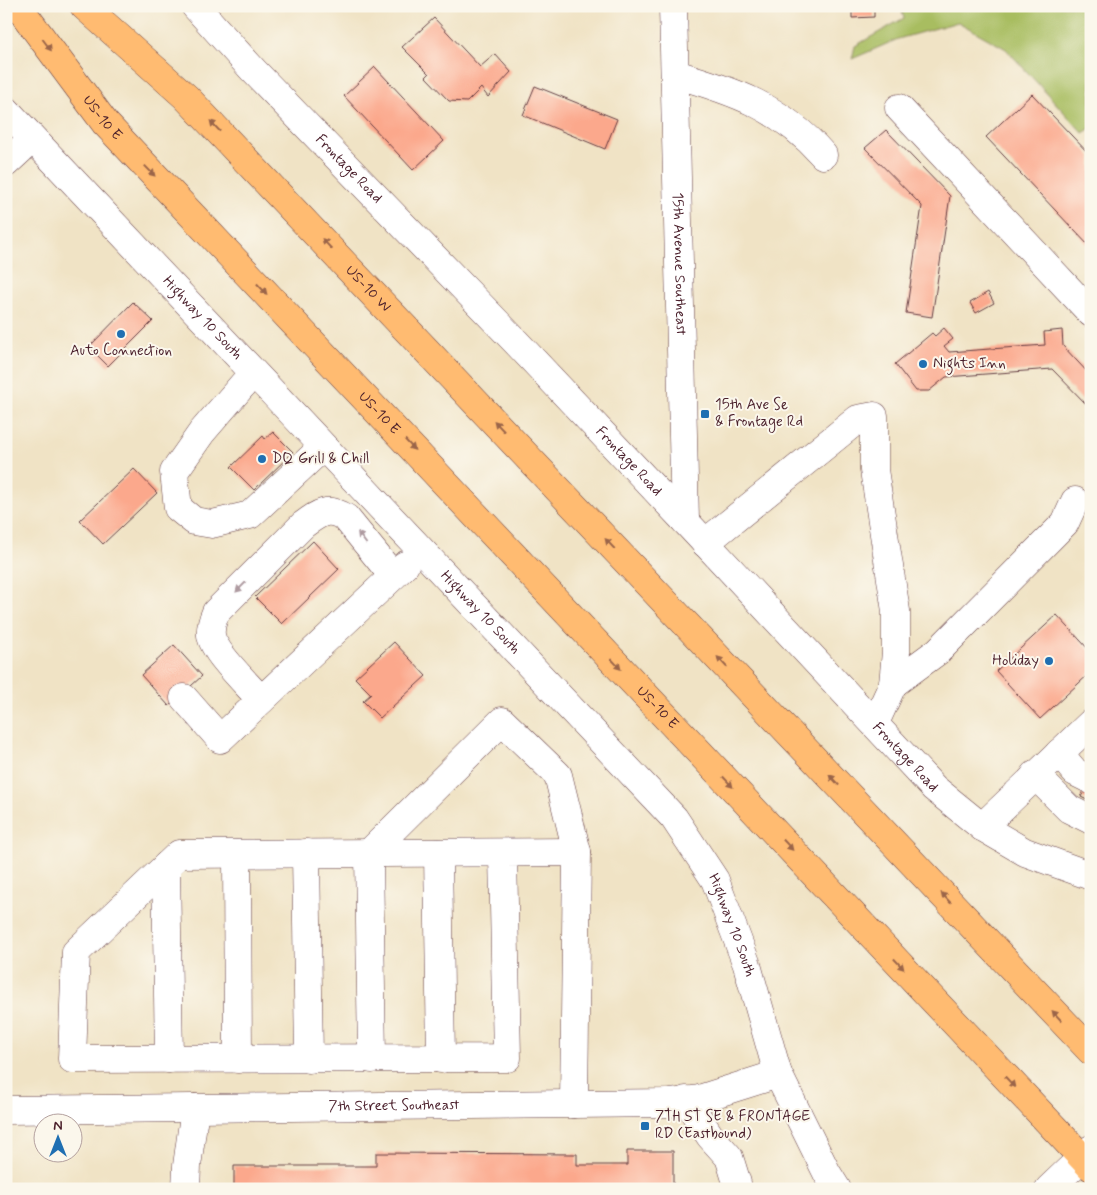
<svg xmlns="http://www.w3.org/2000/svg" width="1097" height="1195" font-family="Mynerve,sans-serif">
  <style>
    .green { fill: #a8bd61; stroke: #796e46 }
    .building { fill: #fba88c }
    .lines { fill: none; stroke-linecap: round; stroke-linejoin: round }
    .minor-casing { stroke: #633c42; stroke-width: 29 }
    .highway-casing { stroke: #633c42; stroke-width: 29 }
    .minor { stroke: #fff; stroke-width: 28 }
    .highway { stroke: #ffbb71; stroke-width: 28 }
    .oneway { fill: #9b654a }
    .oneway2 { fill: #ae9aa0 }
    .poi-dot { fill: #1f6fb2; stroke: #fbf7ec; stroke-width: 2 }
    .labels { text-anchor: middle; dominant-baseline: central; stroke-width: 4; stroke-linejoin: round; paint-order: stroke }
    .street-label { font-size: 15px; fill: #4a1f2b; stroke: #fbf7ec }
    .poi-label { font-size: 15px; fill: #4a1f2b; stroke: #fbf7ec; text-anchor: start }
  </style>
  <rect width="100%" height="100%" fill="#fbf7ec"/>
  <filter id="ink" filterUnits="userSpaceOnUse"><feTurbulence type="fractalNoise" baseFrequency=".02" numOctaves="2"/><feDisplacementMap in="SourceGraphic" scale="10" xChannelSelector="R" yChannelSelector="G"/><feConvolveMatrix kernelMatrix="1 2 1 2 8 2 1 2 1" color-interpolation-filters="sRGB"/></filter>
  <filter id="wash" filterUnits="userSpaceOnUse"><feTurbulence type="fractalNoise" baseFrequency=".0096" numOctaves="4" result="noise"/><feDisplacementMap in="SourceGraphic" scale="20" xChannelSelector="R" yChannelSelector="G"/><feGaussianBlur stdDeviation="1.12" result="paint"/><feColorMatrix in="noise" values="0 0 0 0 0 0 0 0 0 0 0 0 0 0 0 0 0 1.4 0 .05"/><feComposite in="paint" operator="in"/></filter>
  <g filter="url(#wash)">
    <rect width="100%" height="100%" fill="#f0e3c5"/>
    <polygon class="green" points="900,6 1091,6 1091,128 1083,133 1006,49 958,22 898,39 852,59 855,46 904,18"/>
    <g id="blocks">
      <g class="building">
        <polygon points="852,6 874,6 874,17 852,18"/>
        <polygon points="434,18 480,67 495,54 511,72 488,97 481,88 467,102 449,101 426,77 429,74 402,47"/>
        <polygon points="375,67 444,141 413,170 344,96"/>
        <polygon points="535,86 617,119 605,149 523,115"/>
        <polygon points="1032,94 1091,156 1091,248 986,137"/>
        <polygon points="886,130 950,196 932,317 906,313 922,206 865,148"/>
        <polygon points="988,292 994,303 976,313 970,303"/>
        <polygon points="133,302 153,321 108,366 89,347"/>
        <polygon points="944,328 953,339 944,346 949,352 1045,345 1044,332 1062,330 1063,346 1091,376 1091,409 1052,369 946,377 929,391 916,391 895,364 932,333 935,336"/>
        <polygon points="273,432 293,452 254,490 231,467 263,436 265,439"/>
        <polygon points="134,469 157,493 103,544 80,520"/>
        <polygon points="313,541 339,569 282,624 255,597"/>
        <polygon points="1057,615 1091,652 1091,672 1040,719 996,671"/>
        <polygon points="394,642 426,676 380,718 363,701 371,694 355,678"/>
        <polygon points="174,645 202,676 169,706 141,675"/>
        <polygon points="1091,777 1091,802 1081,797"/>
        <polygon points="627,1151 673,1151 673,1189 234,1189 234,1166 376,1166 376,1153 577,1154 577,1165 627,1165"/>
      </g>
    </g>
  </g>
  <g filter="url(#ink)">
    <use href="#blocks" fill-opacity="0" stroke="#633c42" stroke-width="1"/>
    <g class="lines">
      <defs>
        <g id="minor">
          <path id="s1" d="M 195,6 L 253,70 L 516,342 L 685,521 L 934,788 L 982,827 L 1025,852 L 1091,876"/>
          <path id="s2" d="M 673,6 L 685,521"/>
          <path d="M 675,74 C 734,91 781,107 823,155"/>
          <polyline points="899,108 1091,313"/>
          <path id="s3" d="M 6,110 L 674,818 L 715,880 L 747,965 L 778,1074 L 827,1173 L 837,1189"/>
          <polyline points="6,163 32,139"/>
          <polyline points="253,373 202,432 174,472 178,508 194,521 212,524 250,515 323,447"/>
          <polyline points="705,543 858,419 874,416 874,470 896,611 896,652 893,684 875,723"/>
          <polyline points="893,684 938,651 1065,523 1075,501"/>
          <polyline points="184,698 220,739 405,565"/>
          <path d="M 261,700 C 249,686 213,652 211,635 C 210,627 213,619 216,612 L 303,525 C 319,513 328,506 346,518 L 393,576"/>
          <polyline points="1059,753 1075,772 1091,780"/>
          <polyline points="1035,775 1069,809 1091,820"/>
          <polyline points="982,827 1091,723"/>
          <polyline points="306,853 309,1059"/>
          <polyline points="438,853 441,1059"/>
          <polyline points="503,853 507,1058 72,1059 76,952 179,854 577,852 574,1104"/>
          <polyline points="237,854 238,1059"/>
          <polyline points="166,866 169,1059"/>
          <polyline points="372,1059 369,853 502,721 558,775 577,852"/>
          <polyline points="686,1100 710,1136 729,1157 737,1183 736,1189"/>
          <path id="s4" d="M 6,1110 L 670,1103 L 699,1099 L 778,1074"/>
          <polyline points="186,1189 187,1166 195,1108"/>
          <polyline points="1049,1189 1091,1149"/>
        </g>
        <g id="highway">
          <path id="s5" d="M 18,6 L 105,123 L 1091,1167"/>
          <path id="s6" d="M 84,6 L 186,97 L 1091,1051"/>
        </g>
      </defs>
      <use href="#minor" class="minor-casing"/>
      <use href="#highway" class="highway-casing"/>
      <use href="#minor" class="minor"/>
      <use href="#highway" class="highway"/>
    </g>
    <defs><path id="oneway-solid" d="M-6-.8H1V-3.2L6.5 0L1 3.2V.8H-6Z" transform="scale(1.25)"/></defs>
    <g class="oneway">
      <use href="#oneway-solid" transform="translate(47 45) rotate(53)"/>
      <use href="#oneway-solid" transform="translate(215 126) rotate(-133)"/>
      <use href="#oneway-solid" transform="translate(150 171) rotate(46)"/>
      <use href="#oneway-solid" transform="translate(327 244) rotate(-133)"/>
      <use href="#oneway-solid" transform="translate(262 289) rotate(47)"/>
      <use href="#oneway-solid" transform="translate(499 426) rotate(-133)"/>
      <use href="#oneway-solid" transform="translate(410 445) rotate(47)"/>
      <use href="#oneway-solid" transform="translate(610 544) rotate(-133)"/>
      <use href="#oneway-solid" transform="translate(722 662) rotate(-133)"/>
      <use href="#oneway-solid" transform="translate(616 664) rotate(47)"/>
      <use href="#oneway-solid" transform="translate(834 780) rotate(-133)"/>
      <use href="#oneway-solid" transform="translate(728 782) rotate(47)"/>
      <use href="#oneway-solid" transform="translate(788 845) rotate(47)"/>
      <use href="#oneway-solid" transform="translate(946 898) rotate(-133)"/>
      <use href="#oneway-solid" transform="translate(899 964) rotate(47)"/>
      <use href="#oneway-solid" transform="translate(1057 1016) rotate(-133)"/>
      <use href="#oneway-solid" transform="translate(1010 1082) rotate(47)"/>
    </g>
    <g class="oneway2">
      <use href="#oneway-solid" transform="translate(362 538) rotate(-127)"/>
      <use href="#oneway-solid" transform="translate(241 587) rotate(135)"/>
    </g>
  </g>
  <g class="poi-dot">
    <circle cx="121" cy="334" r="5"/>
    <circle cx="923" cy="364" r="5"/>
    <rect x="700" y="409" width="10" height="10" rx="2.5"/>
    <circle cx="262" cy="459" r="5"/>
    <circle cx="1049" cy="661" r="5"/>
    <rect x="640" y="1121" width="10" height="10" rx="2.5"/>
  </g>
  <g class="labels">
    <g class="street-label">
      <text stroke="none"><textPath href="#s5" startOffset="140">US-10 E</textPath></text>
      <text stroke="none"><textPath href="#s1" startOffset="224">Frontage Road</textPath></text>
      <text stroke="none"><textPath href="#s2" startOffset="258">15th Avenue Southeast</textPath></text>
      <text stroke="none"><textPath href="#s6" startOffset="401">US-10 W</textPath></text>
      <text stroke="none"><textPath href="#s3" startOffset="286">Highway 10 South</textPath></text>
      <text stroke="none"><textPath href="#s5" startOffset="545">US-10 E</textPath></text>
      <text stroke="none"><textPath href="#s1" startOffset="629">Frontage Road</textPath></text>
      <text stroke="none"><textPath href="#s3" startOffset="691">Highway 10 South</textPath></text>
      <text stroke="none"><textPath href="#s5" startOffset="950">US-10 E</textPath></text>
      <text stroke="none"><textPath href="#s1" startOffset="1034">Frontage Road</textPath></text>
      <text stroke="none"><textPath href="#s3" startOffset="1096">Highway 10 South</textPath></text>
      <text stroke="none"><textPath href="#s4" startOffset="388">7th Street Southeast</textPath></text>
    </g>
    <g class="poi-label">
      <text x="121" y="351" text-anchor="middle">Auto Connection</text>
      <text x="933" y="364">Nights Inn</text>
      <text x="715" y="405">15th Ave Se<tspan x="715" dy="17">&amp; Frontage Rd</tspan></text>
      <text x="272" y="459">DQ Grill &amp; Chill</text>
      <text x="1039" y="661" text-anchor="end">Holiday</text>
      <text x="655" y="1117">7TH ST SE &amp; FRONTAGE<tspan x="655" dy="17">RD (Eastbound)</tspan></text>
    </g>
  </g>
  <rect width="1097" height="1195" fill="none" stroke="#fbf7ec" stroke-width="25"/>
  <g transform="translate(58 1138)"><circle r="24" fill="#fbf7ec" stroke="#b4a19f"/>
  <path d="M0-4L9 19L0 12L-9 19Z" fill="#1f6fb2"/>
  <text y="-8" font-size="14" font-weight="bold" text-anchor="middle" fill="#4a1f2b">N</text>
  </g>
</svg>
